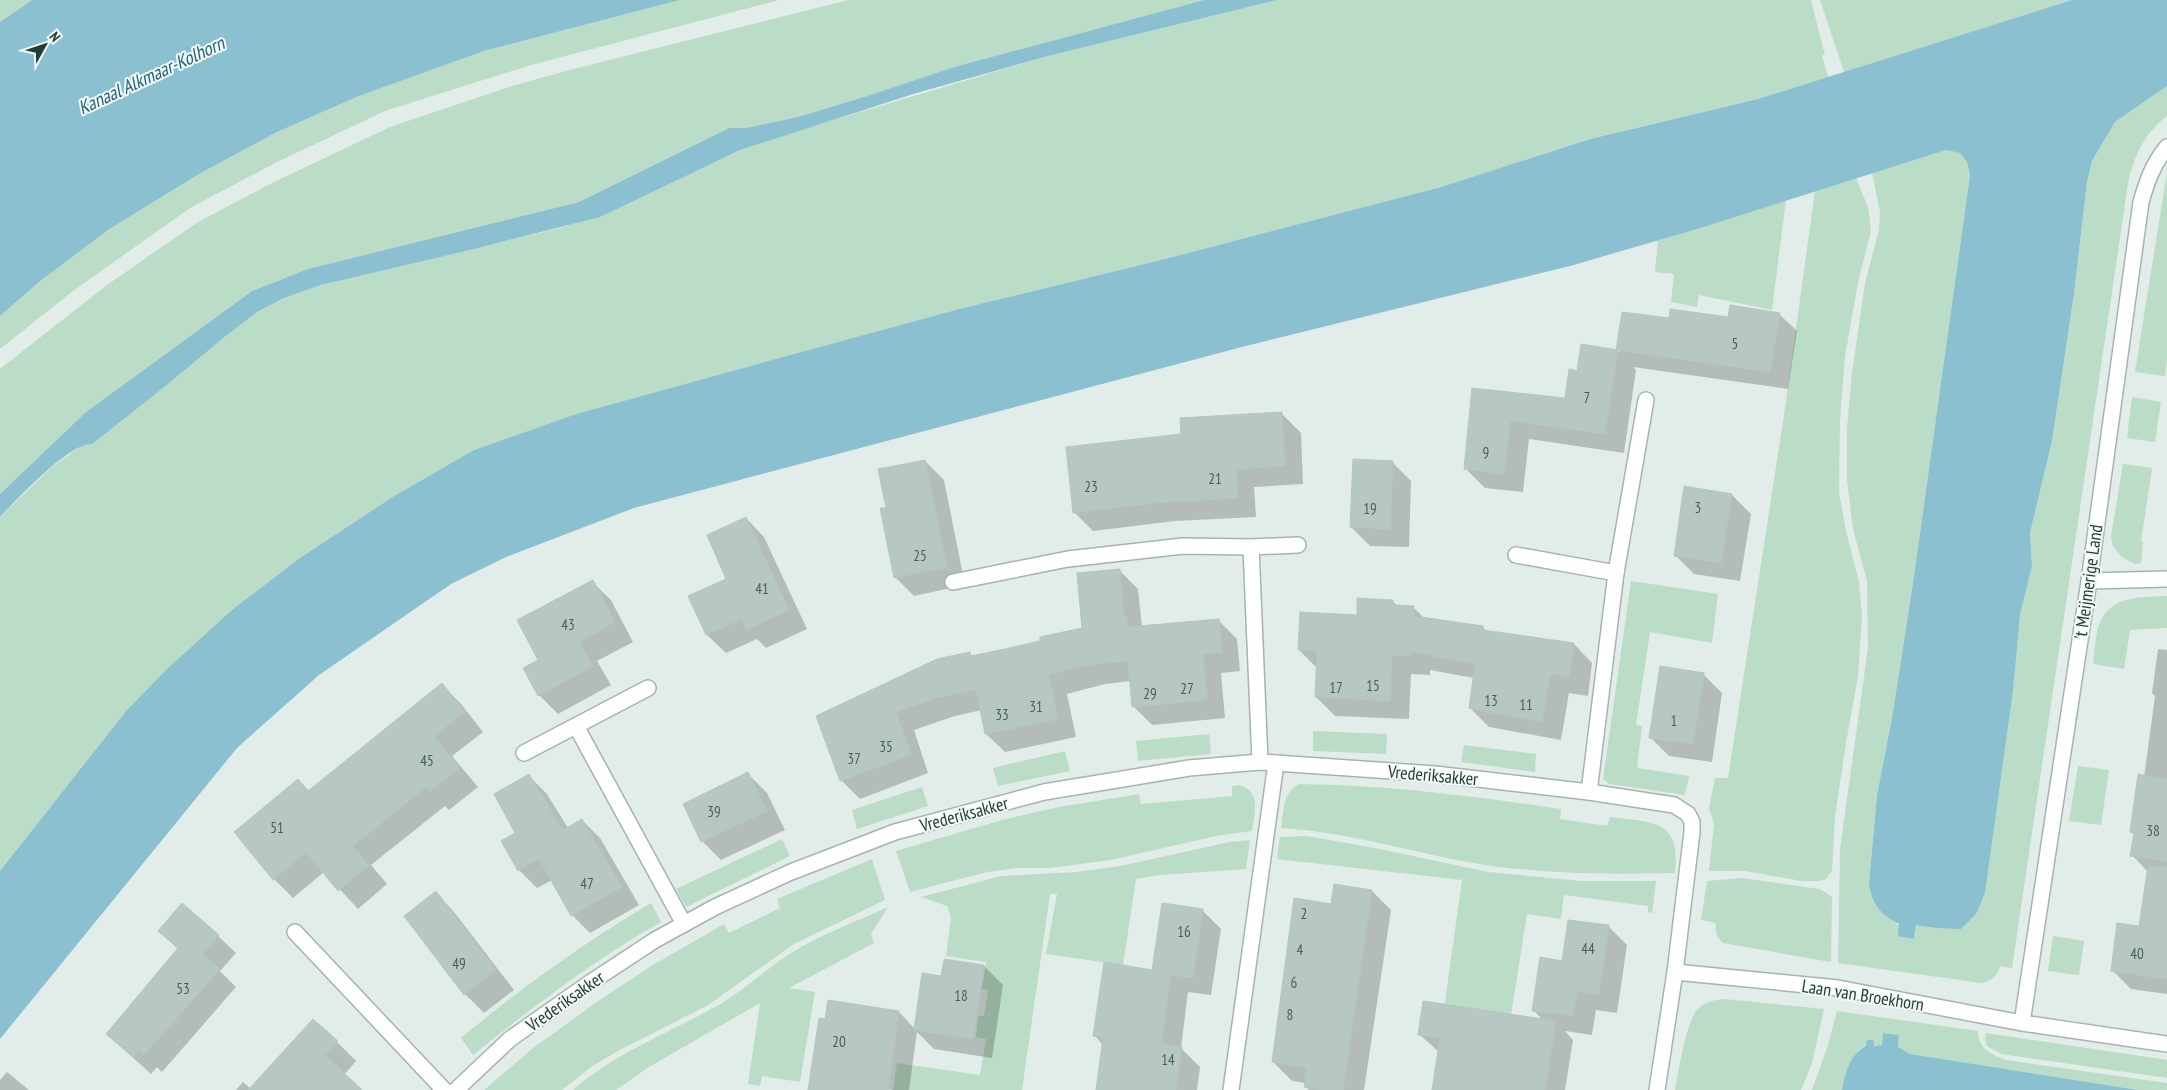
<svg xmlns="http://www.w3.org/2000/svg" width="2167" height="1090" font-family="'PT Sans Narrow',sans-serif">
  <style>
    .green { fill: #bbddc7 }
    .water { fill: #8bc0d1 }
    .shadow { fill: #0003 }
    .building { fill: #b7c7c2; stroke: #b5c6c0 }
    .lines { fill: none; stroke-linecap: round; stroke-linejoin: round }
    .street-casing { stroke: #a5b4b0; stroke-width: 18 }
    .street { stroke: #fff; stroke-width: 15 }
    .labels { text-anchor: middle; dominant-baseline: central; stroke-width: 4; stroke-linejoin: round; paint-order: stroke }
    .number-label { font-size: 15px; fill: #47605a }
    .street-label { font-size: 18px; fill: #223d38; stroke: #f3f9f6 }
    .water-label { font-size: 19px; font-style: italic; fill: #1d6278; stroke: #f3f9f6 }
  </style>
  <rect width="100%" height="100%" fill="#e2ece8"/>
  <g class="green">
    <polygon points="0,0 32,0 0,22"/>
    <polygon points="680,0 779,0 531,65 385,111 277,162 190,208 73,291 0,349 0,316 39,282 108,230 199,174 277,132 359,96 484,51"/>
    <polygon points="848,0 1204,0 954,67 867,96 798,117 746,128 729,128 579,202 308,269 252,291 86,412 0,494 0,369 107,285 198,222 272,183 390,127 512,86 566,71"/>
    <polygon points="1277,0 1811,0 1825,55 1822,55 1828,77 1758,99 1589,139 1441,187 1161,260 963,308 790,355 576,414 474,450 394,496 300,558 233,609 169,667 126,711 0,871 0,517 53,466 163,388 186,367 257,312 284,298 321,285 564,227 676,180 740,150 813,126 1048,56"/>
    <polygon points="1820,0 2072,0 1844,72"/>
    <path d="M 2167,86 L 2167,116 C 2146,132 2136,153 2129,177 L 2012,968 L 2000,966 C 1998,976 1991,981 1981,983 L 1838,963 L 1840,849 L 1868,648 L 1867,581 L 1853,529 L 1847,480 L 1847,428 L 1852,373 L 1865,283 L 1879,230 L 1880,212 L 1872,173 L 1946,150 L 1960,153 L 1967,162 L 1970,175 L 1914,576 L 1892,718 L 1877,795 L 1869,883 C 1874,911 1895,920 1914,939 L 1916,924 L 1936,928 L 2032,566 L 2030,533 L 2052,441 L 2074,294 L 2087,182 L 2092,161 L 2115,122 Z"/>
    <polygon points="2167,172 2167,360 2165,376 2135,372"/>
    <polygon points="1856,178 1868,207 1871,231 1858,282 1845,357 1840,419 1839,492 1846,531 1859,582 1862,616 1858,676 1846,743 1835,817 1832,871 1826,879 1819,881 1802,881 1745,871 1709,871 1714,824 1709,808 1715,778 1728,778 1784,415 1815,191"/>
    <polygon points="1786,200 1772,310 1699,295 1697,307 1671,302 1674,274 1655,272 1658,240"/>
    <polygon points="2132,397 2161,402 2155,442 2127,438"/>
    <polygon points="2123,464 2152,468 2141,542 2143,542 2141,563 2135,564 2122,557 2113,546 2111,537"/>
    <polygon points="1631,581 1718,594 1712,643 1650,632 1636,725 1642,726 1637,768 1689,776 1685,795 1610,784 1603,779"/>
    <path d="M 2167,596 L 2167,628 L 2130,630 L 2124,669 L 2093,664 C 2095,651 2095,636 2099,625 C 2109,595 2142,597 2167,596 Z"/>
    <polygon points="1313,731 1387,734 1386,754 1313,751"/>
    <polygon points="1209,734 1211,754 1138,761 1136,741"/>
    <polygon points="1464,745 1536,754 1535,772 1461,762"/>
    <polygon points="1065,751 1070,771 998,786 993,768"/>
    <polygon points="2078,766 2109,770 2101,825 2069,821"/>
    <path d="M 1299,784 C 1387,785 1474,796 1561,809 L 1560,819 L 1607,826 L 1610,817 C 1654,823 1681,819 1675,873 C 1604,875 1531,874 1462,861 C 1400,849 1345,832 1281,828 C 1284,812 1282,793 1299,784 Z"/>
    <path d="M 1239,785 C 1262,791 1254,814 1252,831 L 1216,836 L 1111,860 L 1050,868 L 1016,868 L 987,872 L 910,892 L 896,851 L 1002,820 L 1059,807 L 1139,794 L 1141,804 L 1232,796 L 1232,786 Z"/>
    <polygon points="922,787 928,806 857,829 852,810"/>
    <polygon points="1307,836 1375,848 1488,872 1583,881 1656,881 1652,913 1648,912 1648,906 1564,895 1561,919 1527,914 1509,1028 1439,1045 1462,880 1277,859 1280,837"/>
    <polygon points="782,839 790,856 686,907 676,889"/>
    <polygon points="1250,840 1246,869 1160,875 1136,879 1123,965 1046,954 1057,894 1050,894 1022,1090 893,1090 897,1063 980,1075 986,1039 976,1037 978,1016 984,1016 988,990 982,989 986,962 946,956 951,917 947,906 921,897 1001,876 1077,872 1120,866 1230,842"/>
    <polygon points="872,859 885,900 794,944 708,1005 616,1052 591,1067 562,1090 484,1090 533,1048 601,999 653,965 724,924 729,933 780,908 777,899"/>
    <path d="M 1741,878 L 1820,889 L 1832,897 L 1831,962 L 1723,943 C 1716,936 1715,932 1716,923 L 1701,920 L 1707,881 Z"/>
    <path d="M 651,903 L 661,922 C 594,960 533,1007 473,1055 L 461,1038 C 521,988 584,943 651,903 Z"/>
    <path d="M 888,907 L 871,934 L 874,943 L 789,988 L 815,992 L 800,1082 L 762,1076 L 760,1086 L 748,1084 L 760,1003 L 649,1067 L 616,1090 L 573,1090 C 615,1053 669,1033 717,1006 C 743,991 764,971 788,955 C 819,935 855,922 888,907 Z"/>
    <polygon points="2053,936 2084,941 2079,975 2048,971"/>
    <path d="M 1724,999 L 1824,1009 L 1812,1063 L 1801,1090 L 1675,1090 C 1678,1072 1686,1025 1696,1011 C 1703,1002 1714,1000 1724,999 Z"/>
    <path d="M 1837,1011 L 1978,1031 C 1978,1049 1991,1054 2006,1060 L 2167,1083 L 2167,1090 L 2138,1090 L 1910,1054 L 1898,1047 L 1899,1035 L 1883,1033 L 1882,1045 C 1877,1046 1871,1045 1866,1046 C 1852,1049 1845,1078 1842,1090 L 1812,1090 L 1828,1045 Z"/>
    <polygon points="1986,1033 2167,1060 2167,1078 2001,1054 1987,1046 1985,1039"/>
  </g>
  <g class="water">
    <polygon points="32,0 680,0 484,51 359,96 277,132 199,174 108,230 39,282 0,316 0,22"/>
    <path d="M 1204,0 L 1277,0 L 1048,56 L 913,94 L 740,150 L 600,217 L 474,249 L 321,285 L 284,298 L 257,312 L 222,339 L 163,388 L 92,444 C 70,442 16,500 0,517 L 0,494 L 86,412 L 252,291 L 308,269 L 579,202 L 729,128 L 746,128 L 798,117 L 867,96 L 954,67 Z"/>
    <path d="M 2072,0 L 2167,0 L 2167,86 L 2115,122 L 2092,161 L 2087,182 L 2074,294 L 2052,441 L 2030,533 L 2032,566 L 2020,614 L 2013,690 L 1985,893 L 1976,914 L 1961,929 L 1936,928 L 1916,925 L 1914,939 L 1898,936 L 1899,924 C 1880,914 1872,904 1869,883 L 1877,795 L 1892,718 L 1914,576 L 1970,175 L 1967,162 L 1960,153 L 1946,150 L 1697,229 L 1570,266 L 1242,347 L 634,508 L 506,557 L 451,584 L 319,675 L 237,748 L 0,1039 L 0,871 L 126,711 L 169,667 L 233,609 L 300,558 L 394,496 L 474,450 L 576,414 L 790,355 L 963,308 L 1161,260 L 1441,187 L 1590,139 L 1758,99 Z"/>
    <path d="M 1883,1033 L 1899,1035 L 1898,1047 L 1910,1054 L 2138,1090 L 1842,1090 C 1846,1072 1849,1055 1866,1046 L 1867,1040 L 1873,1040 L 1874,1046 L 1882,1045 Z"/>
  </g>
  <g class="shadow">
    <polygon points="1779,314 1797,331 1788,389 1633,367 1636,370 1624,453 1529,439 1523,492 1485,488 1466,469 1473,389 1566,400 1578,372 1582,346 1620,352 1618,349 1670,319 1729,319"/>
    <polygon points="1282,414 1301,433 1303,484 1254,487 1256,517 1175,521 1093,531 1074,512 1183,435"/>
    <polygon points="925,461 944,480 965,585 914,596 895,577 887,509"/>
    <polygon points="1392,462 1411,481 1409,547 1370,546 1351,527"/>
    <polygon points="1732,495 1751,514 1740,581 1694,574 1675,555"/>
    <polygon points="746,518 764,537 807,629 766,648 757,639 726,653 707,635 690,597 727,579"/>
    <polygon points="1120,571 1138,589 1142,627 1218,620 1237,639 1240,671 1221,673 1225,718 1152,725 1133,706 1131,681 1105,684 1067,694 1076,737 1005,752 986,734 982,710 955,716 914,730 928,773 860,799 841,780 818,717 969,653 973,657 1042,642 1083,629"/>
    <polygon points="592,582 611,600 633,642 597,661 611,685 558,714 539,695 540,660"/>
    <polygon points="1392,601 1398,606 1413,607 1425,619 1483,627 1487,632 1574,644 1592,663 1588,696 1569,693 1561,740 1489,727 1470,708 1474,678 1430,670 1430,675 1411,674 1409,719 1335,716 1316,697 1317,668 1299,650 1358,616"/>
    <polygon points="2158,649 2167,650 2167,994 2131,989 2112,970 2140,928 2148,872 2132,855 2135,835 2132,832 2144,777 2155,696 2152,693"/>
    <polygon points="1703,674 1722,693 1712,762 1669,756 1650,737"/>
    <polygon points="442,685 461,704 483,732 452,756 478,787 449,810 445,806 371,865 387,884 358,909 324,872 293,898 274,879 298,780 309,791"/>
    <polygon points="748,774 767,793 785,830 721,860 702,841"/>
    <polygon points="529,776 547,794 568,828 582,820 600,838 639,905 590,933 572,915 552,880 537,888 519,870 503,841 517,833"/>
    <polygon points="1372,891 1391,910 1364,1090 1309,1090 1306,1087 1306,1083 1292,1081 1273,1062 1332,905"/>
    <polygon points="436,893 454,912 514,990 484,1013 465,994"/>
    <polygon points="1202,910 1221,929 1211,995 1188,992 1181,1048 1200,1067 1197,1090 1097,1090 1103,1045 1095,1036 1154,972"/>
    <polygon points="1608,926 1627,945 1617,1013 1596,1010 1592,1035 1565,1031 1573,1040 1565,1090 1433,1090 1439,1052 1419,1034 1543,1020 1533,1010 1563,962"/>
    <polygon points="159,931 218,936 236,953 220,971 236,987 162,1072 157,1067 151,1074 107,1034 178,949"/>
    <polygon points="984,966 1003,985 992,1058 934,1049 917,1032 909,1090 893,1090 833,1080 826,1020 899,1012 915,1029 942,977"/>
    <polygon points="337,1042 356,1061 344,1075 360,1090 236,1090 243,1082 251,1089"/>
    <polygon points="7,1072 29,1090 0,1090 0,1080"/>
  </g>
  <g class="building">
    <polygon points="1730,305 1780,313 1770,372 1616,350 1622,312 1669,318 1670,309 1728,317"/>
    <polygon points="1581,344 1618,350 1605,434 1510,421 1504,474 1464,469 1472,388 1565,398 1569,369 1577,371"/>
    <polygon points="1282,412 1285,466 1236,469 1238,498 1156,503 1073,513 1066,447 1181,434 1180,418"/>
    <polygon points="1353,459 1393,461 1390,529 1350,527"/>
    <polygon points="925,460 947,567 894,578 880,508 886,508 878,469"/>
    <polygon points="1684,486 1732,494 1721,563 1674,556"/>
    <polygon points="746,517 789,610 746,630 742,619 706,635 688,596 726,579 707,535"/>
    <polygon points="1120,569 1124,617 1126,617 1128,627 1219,619 1222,653 1203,654 1207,700 1132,707 1128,661 1086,665 1049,675 1058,719 985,734 976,690 936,698 896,712 911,755 840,781 816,716 937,659 970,652 971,656 1005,649 1040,641 1040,637 1082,628 1077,573"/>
    <polygon points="593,580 615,622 579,642 593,666 538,696 523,668 538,660 517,620"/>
    <polygon points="1357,598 1393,600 1393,605 1414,606 1414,616 1483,626 1483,630 1574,643 1569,677 1550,674 1542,722 1469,708 1475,664 1412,652 1411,656 1392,655 1390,701 1315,697 1317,651 1298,650 1300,612 1357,615"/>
    <polygon points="1660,666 1704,673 1693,744 1649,738"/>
    <polygon points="442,683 465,712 434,736 460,768 429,792 426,787 353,846 369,865 338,891 306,852 273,880 234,832 298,779 308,791"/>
    <polygon points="748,772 767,811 701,842 683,804"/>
    <polygon points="529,774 563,830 582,819 622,887 571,916 539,859 518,871 501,841 515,833 494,794"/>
    <polygon points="2138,774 2167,780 2167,861 2130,856 2134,833 2130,832"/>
    <polygon points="2148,866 2167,867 2167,979 2111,971 2117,923 2139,926"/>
    <polygon points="1334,884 1372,890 1343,1090 1324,1090 1304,1087 1307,1068 1272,1062 1294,898 1331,904"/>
    <polygon points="436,891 496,970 464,995 404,916"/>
    <polygon points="182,903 219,935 203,954 220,969 144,1055 139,1050 133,1057 106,1034 178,948 158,931"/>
    <polygon points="1162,903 1203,909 1193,978 1170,975 1162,1044 1182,1047 1176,1090 1096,1090 1103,1038 1093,1036 1104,962 1152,970"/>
    <polygon points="1568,920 1609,925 1599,994 1577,991 1573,1016 1532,1011 1540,957 1562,961"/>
    <polygon points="944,959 984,965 973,1039 914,1030 922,973 941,976"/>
    <polygon points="828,1000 899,1011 888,1090 808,1090 819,1018 825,1019"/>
    <polygon points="1423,1001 1556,1021 1545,1090 1432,1090 1440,1038 1418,1035"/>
    <polygon points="313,1019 338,1041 325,1055 362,1090 248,1090"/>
  </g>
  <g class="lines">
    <defs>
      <g id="street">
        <polyline points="1251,547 1260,762"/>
        <polyline points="1516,555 1616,573"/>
        <polyline points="2089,581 2167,579"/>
        <polyline points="953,582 1068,559 1183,546 1251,547 1298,545"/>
        <polyline points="576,726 684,924"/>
        <polyline points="524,753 648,688"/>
        <polyline points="1589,792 1616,573 1646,400"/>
        <polyline points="295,932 444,1090"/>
        <path d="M 2022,1023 L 2089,581 L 2141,202 C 2147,181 2153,164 2167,147"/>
        <polyline points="456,1090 510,1039 591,982 655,940 715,907 791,872 895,832 1044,792 1189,768 1260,762 1276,763 1435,774 1589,792 1674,805 1688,814 1692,822 1692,832 1675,972"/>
        <polyline points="1231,1090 1276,763"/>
        <polyline points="1657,1090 1675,972 1838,988 2022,1023 2167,1044"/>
      </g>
    </defs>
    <use href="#street" class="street-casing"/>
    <use href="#street" class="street"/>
  </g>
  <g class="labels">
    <g class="number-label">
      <text x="1735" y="343">5</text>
      <text x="1587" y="397">7</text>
      <text x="1486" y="452">9</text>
      <text x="1215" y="478">21</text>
      <text x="1091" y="486">23</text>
      <text x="1698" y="507">3</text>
      <text x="1370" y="508">19</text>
      <text x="920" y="555">25</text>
      <text x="762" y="588">41</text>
      <text x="568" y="624">43</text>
      <text x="1373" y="685">15</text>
      <text x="1336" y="687">17</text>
      <text x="1187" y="688">27</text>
      <text x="1150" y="693">29</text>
      <text x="1491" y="700">13</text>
      <text x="1526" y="704">11</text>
      <text x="1036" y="706">31</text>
      <text x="1002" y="714">33</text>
      <text x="1674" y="720">1</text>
      <text x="886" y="746">35</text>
      <text x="854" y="758">37</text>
      <text x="427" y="760">45</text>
      <text x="714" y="811">39</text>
      <text x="277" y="827">51</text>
      <text x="2153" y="830">38</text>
      <text x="587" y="883">47</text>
      <text x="1304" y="913">2</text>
      <text x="1184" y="931">16</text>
      <text x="1588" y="948">44</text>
      <text x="1300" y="949">4</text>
      <text x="2137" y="953">40</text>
      <text x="459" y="963">49</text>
      <text x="1294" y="982">6</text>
      <text x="183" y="988">53</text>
      <text x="961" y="995">18</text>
      <text x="1290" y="1014">8</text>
      <text x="839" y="1041">20</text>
      <text x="1168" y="1059">14</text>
    </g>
    <g class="street-label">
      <text transform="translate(2088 582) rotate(-82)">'t Meijmerige Land</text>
      <text transform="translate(1433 775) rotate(5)">Vrederiksakker</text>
      <text transform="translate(964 814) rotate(-15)">Vrederiksakker</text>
      <text transform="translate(1863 995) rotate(9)">Laan van Broekhorn</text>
      <text transform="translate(565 1001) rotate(-35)">Vrederiksakker</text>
    </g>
    <g class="water-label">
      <text transform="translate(151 75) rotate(-25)">Kanaal Alkmaar-Kolhorn</text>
    </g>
  </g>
  <g transform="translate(45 45) rotate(50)" stroke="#f3f9f6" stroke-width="4" paint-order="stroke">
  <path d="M0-4L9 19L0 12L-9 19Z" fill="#223d38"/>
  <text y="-8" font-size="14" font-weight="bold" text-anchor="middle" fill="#223d38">N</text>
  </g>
</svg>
